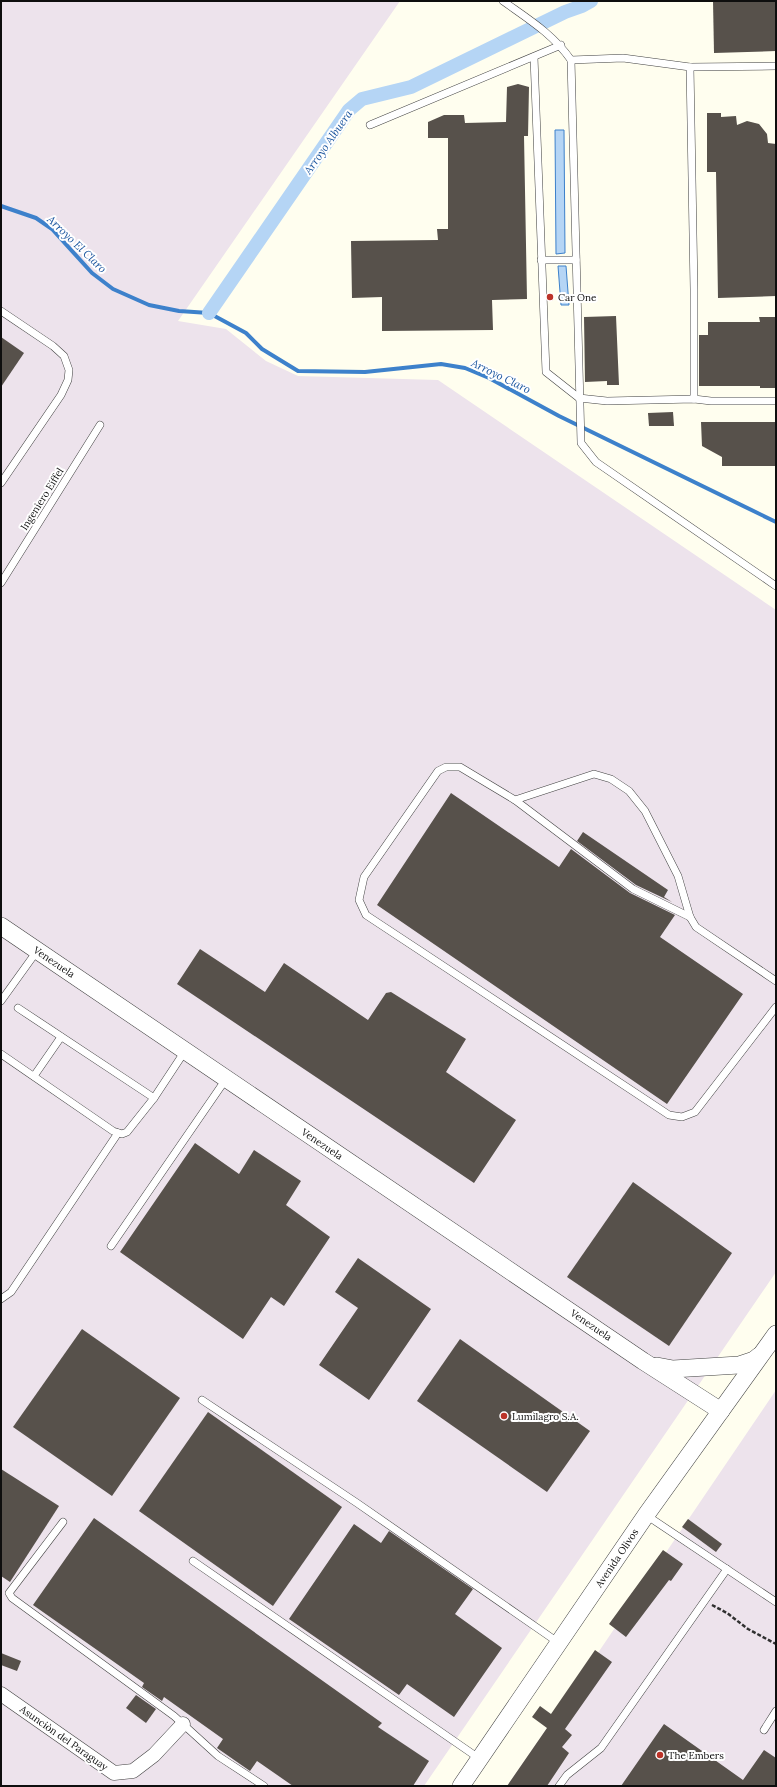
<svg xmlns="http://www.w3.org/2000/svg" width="777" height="1787" font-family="Lora,serif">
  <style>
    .industrial { fill: #ede3ec }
    .water { fill: #b5d5f5; stroke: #3d81cb }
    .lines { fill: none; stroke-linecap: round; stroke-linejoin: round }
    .stream { stroke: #3d81cb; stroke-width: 4 }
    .canal { stroke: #b5d5f5; stroke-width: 14 }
    .building { fill: #57514b }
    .service-casing { stroke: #414141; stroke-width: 8 }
    .minor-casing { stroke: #414141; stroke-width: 15 }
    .tertiary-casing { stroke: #414141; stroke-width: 18 }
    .path { stroke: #303030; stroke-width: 2.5; stroke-dasharray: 4 2; stroke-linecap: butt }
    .service { stroke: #fff; stroke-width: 7 }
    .minor { stroke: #fff; stroke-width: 14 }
    .tertiary { stroke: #fff; stroke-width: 17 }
    .poi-dot { fill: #bc3328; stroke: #fff; stroke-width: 1.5 }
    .labels { text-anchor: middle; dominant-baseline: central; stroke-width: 4; stroke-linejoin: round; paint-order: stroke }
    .poi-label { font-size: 10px; fill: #0e0e0e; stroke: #fff; text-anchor: start }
    .street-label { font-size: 10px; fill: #0e0e0e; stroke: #fff }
    .water-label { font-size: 11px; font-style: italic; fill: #19549e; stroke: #fff }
  </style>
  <rect width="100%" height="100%" fill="#fffeef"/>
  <g class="industrial">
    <polygon points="1,1 400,1 178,321 226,329 266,361 298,376 438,380 776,610 776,1272 424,1786 1,1786"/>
    <polygon points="776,1390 776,1786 507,1786 543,1734"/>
  </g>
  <g class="water">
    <polygon points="564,130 565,253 556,254 555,130"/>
    <polygon points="558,266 566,266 569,305 561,305"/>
  </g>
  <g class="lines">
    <polyline class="stream" points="1,206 36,218 52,229 92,273 113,289 149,305 179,311 209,313 246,333 262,349 298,371 365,372 441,364 465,368 489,378 559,416 776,522"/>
    <polyline class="canal" points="209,313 349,110 362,99 411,87 565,12 582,6 591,1"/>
  </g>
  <g class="building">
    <polygon points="713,1 776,1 776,51 714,53"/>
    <polygon points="518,84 529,87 528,136 524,136 527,299 492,300 493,330 382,331 382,297 352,298 351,241 438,240 437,229 448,229 448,138 428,138 428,122 444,115 464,115 465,123 506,122 507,87"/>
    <polygon points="707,113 721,113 721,117 736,116 737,125 747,121 759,124 767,134 768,143 776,144 776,296 718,298 716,172 707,172"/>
    <polygon points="616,316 619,385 607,385 607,381 585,382 584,317"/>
    <polygon points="759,317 776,317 776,388 760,388 760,386 699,386 699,335 708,335 708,322 760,322"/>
    <polygon points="1,337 24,353 1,387"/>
    <polygon points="673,412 674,426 649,426 648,413"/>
    <polygon points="701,422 776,422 776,466 722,466 722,457 702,446"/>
    <polygon points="451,793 559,867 571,849 630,893 675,915 660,937 743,994 667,1104 377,905"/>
    <polygon points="583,832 668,890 664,897 672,902 636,885 577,841"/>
    <polygon points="200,949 265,992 284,963 368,1020 386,993 391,992 466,1039 446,1072 516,1120 474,1183 177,984"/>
    <polygon points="195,1143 239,1174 254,1150 301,1181 286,1205 330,1237 284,1306 271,1297 243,1339 120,1252"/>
    <polygon points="633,1182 732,1253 669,1346 567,1277"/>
    <polygon points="358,1258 431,1309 369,1400 319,1365 358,1308 335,1292"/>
    <polygon points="82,1329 180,1398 112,1496 13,1427"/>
    <polygon points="460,1339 590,1431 547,1492 417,1401"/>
    <polygon points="208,1412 342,1507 273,1606 139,1511"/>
    <polygon points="1,1469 59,1506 10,1582 1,1576"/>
    <polygon points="94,1518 382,1723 378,1727 429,1761 413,1786 293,1786 257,1761 250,1771 217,1748 223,1739 164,1697 162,1701 142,1687 144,1683 33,1605"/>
    <polygon points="688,1519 722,1544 716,1552 682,1527"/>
    <polygon points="354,1524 381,1543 389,1531 473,1589 455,1614 502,1648 454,1717 407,1684 399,1695 289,1619"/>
    <polygon points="663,1550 683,1564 671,1581 669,1580 626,1637 609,1624"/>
    <polygon points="595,1650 612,1662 565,1729 572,1735 562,1747 569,1753 547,1786 507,1786 547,1728 532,1717 540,1706 551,1714"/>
    <polygon points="1,1653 21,1661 17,1671 1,1665"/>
    <polygon points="136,1695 156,1709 146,1723 126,1708"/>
    <polygon points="664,1724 743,1780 764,1750 776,1758 776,1786 621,1786"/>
  </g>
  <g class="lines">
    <defs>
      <g id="service">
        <path d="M 503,1 C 528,19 553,34 571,60 L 581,443 L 596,462 L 776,586"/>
        <polyline points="534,57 546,372 579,398 607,401 694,399 711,401 776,401"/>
        <polyline points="571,60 623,58 690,67 776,66"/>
        <polyline points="690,67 694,289 694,399"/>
        <polyline points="370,125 561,45"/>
        <polyline points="541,260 576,260"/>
        <polyline points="1,311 53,346 64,356 69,370 68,380 61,395 1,483"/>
        <polyline points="1,583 100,425"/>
        <polyline points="515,800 633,889 690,917"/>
        <polyline points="776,981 696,927 690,917 678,876 645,811 629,791 611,779 594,774 515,800 460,767 446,767 438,771 364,877 359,900 366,915 669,1115 682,1117 695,1112 776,1007"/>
        <polyline points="1,1001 37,951"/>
        <polyline points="18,1008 154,1098 185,1051"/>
        <polyline points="1,1054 113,1131 122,1134 127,1132 154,1098"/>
        <polyline points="34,1076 61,1037"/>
        <polyline points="111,1246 226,1079"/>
        <polyline points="1,1299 11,1292 118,1133"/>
        <polyline points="202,1400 357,1503 559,1643"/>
        <polyline points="646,1515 776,1602"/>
        <polyline points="63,1522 9,1593 12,1598 174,1716 218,1756 264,1786"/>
        <polyline points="193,1561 480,1759"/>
        <polyline points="764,1730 776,1711"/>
        <polyline points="559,1786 567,1775 601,1748 727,1569"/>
      </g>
      <polyline id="minor" points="1,1694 114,1773 133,1771 154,1755 183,1724"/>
      <g id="tertiary">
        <polyline points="1,926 643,1361 721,1411"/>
        <polyline points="657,1366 673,1369 739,1365 754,1360 759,1356"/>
        <polyline points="461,1786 646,1515 776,1334"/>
      </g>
    </defs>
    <use href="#service" class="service-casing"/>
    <use href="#minor" class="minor-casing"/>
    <use href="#tertiary" class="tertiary-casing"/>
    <polyline class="path" points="712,1605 727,1613 748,1629 776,1644"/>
    <use href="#service" class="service"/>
    <use href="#minor" class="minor"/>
    <use href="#tertiary" class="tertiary"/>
  </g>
  <g class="poi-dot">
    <circle cx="550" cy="297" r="4"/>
    <circle cx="504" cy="1416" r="4"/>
    <circle cx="660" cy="1755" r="4"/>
  </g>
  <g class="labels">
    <g class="poi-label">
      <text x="558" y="297">Car One</text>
      <text x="512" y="1416">Lumilagro S.A.</text>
      <text x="668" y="1755">The Embers</text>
    </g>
    <g class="street-label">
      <text transform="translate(42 499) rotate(-58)">Ingeniero Eiffel</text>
      <text transform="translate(54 962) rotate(34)">Venezuela</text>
      <text transform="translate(322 1144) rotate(34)">Venezuela</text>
      <text transform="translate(591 1325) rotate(34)">Venezuela</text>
      <text transform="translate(617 1558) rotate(-56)">Avenida Olivos</text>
      <text transform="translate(64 1738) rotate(35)">Asunciòn del Paraguay</text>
    </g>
    <g class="water-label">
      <text transform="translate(328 142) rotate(-55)">Arroyo Albuera</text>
      <text transform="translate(77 244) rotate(44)">Arroyo El Claro</text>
      <text transform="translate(501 376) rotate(26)">Arroyo Claro</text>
    </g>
  </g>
  <rect width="777" height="1787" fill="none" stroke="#0e0e0e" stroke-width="4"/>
</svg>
